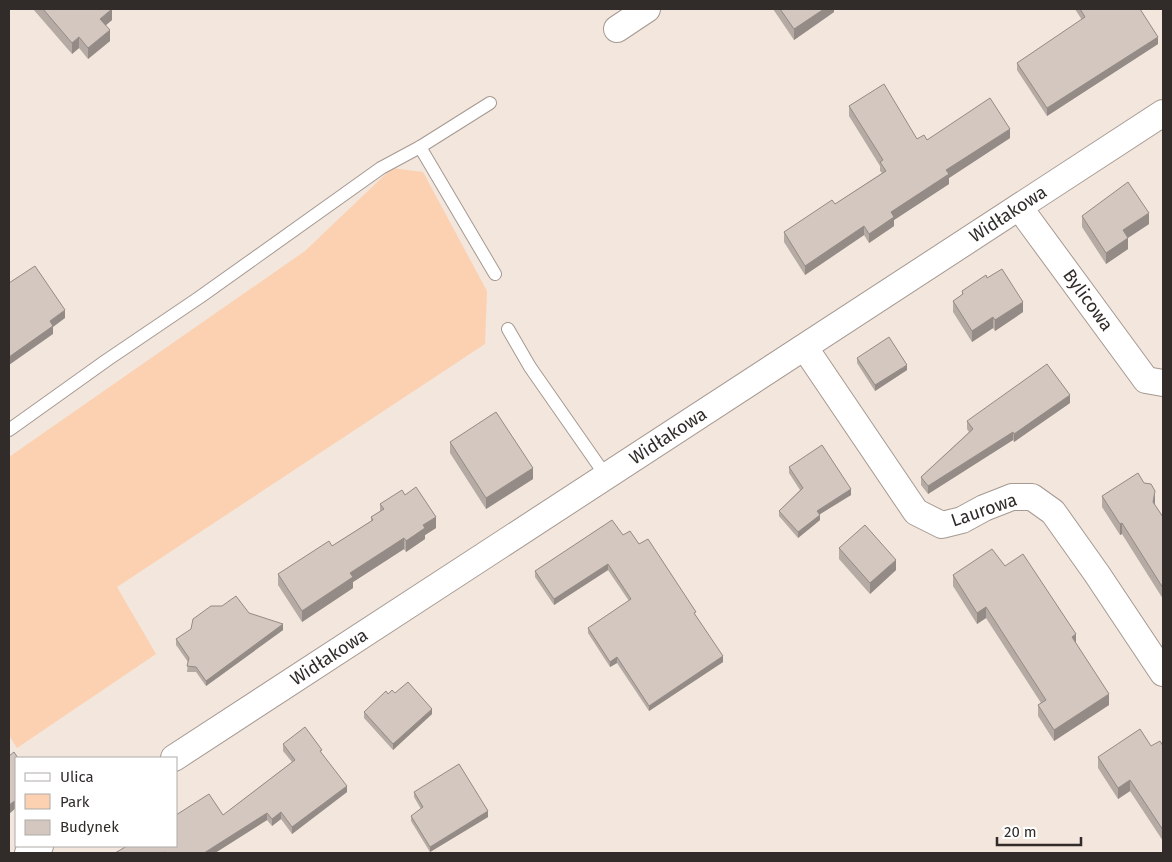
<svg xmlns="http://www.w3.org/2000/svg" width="1172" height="862" font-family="'Fira Sans',sans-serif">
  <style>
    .green { fill: #fcd1b1 }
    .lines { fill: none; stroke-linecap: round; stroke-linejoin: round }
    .service-casing { stroke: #a59991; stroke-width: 14 }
    .minor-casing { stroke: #a59991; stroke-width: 28 }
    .service { stroke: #fff; stroke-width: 12 }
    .minor { stroke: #fff; stroke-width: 26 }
    .wall { fill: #b5aba4 }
    .shaded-wall { fill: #948b86 }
    .building { fill: #d3c7bf; stroke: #948b86 }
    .labels { text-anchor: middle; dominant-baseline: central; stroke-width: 5; stroke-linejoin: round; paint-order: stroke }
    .street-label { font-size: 18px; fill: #312c29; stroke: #fff }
  </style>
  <rect width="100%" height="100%" fill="#f2e6dd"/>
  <polygon class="green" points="392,168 423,172 487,291 485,344 117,587 156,654 17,748 9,735 9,457 305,251"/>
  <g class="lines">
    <defs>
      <g id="service">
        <polyline points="420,147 495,274"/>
        <polyline points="508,329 530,367 606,476"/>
        <polyline points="9,430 107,360 200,297 381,168 420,147 490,103"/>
      </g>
      <g id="minor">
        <polyline points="617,29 647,9"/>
        <polyline points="1019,207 1146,380 1163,383"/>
        <polyline points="805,348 916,512 942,525 962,520 984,508 1012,497 1032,497 1053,512 1097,574 1163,673"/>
        <polyline points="174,758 1163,113"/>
        <polyline points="28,853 40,846"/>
      </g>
    </defs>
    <use href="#service" class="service-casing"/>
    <use href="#minor" class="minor-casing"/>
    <use href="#service" class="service"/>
    <use href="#minor" class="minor"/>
  </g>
  <g class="wall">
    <polygon points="33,9 111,9 112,20 106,25 110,41 88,59 79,48 72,54"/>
    <polygon points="773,9 834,9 834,12 794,40"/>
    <polygon points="1075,9 1140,9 1158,44 1047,116 1017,70 1017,63 1082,20"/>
    <polygon points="849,106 917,139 927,140 1010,138 949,178 949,184 894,220 894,226 869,243 864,235 805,275 784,242 784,232 835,204 882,173 880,171 880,166 849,116"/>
    <polygon points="1082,216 1149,224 1128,238 1128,249 1106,264 1082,227"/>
    <polygon points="987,278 1023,312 995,331 993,328 972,342 953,312 953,301 962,295 962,291"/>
    <polygon points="857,358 907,370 875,391 857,363"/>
    <polygon points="1070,403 1014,442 1013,440 928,494 921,485 921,477 969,432 967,429 967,421"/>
    <polygon points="450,442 533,479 486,509 450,453"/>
    <polygon points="789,467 851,495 820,514 820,520 798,538 779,516 779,511 800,490 789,473"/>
    <polygon points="405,495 436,528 425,535 425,539 406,552 404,549 353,582 353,588 302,622 278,585 278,574 332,546 371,521 371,517 380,511 380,504"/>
    <polygon points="1102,496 1155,502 1155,505 1163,518 1163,599 1122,534 1120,535 1102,507"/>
    <polygon points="623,535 639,544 696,616 723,662 649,711 617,663 610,667 588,633 588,628 629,601 608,570 554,605 535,577 535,571"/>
    <polygon points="839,548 896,570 870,594 839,559"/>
    <polygon points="1005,566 1076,643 1109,705 1054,741 1038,716 1038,705 1041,703 986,618 977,624 953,586 953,575"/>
    <polygon points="249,613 283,630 206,686 196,672 187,672 188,662 176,645 176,639"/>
    <polygon points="395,693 432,714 393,750 364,718 364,712 388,694"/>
    <polygon points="283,744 322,754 347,792 292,834 281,819 272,826 267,820 215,853 115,853 223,815 292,762 283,751"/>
    <polygon points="1151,746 1163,746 1163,841 1130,791 1118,799 1098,768 1098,757"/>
    <polygon points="414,792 488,817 430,852 411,821 411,816 421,809 414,797"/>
  </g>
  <g class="shaded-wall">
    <polygon points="112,9 112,20 100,30 100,19"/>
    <polygon points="824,9 834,9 834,12 794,40 794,29"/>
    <polygon points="110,30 110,41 88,59 88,48"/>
    <polygon points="79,37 79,48 72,54 72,43"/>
    <polygon points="1158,37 1158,44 1047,116 1047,108"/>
    <polygon points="1010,129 1010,138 949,178 949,184 894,220 894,226 869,243 869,234 891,212 946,170"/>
    <polygon points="1149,213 1149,224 1123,241 1123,230"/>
    <polygon points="864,226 864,235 805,275 805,266"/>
    <polygon points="1128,238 1128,249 1106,264 1106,253"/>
    <polygon points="1023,302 1023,312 995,331 995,320"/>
    <polygon points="65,310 65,318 53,327 53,334 9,365 9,357 50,321"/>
    <polygon points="993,317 993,328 972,342 972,331"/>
    <polygon points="907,365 907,370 875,391 875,385"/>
    <polygon points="1070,395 1070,403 1014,442 1014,434"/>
    <polygon points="1013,432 1013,440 928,494 928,486"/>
    <polygon points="533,468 533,479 486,509 486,498"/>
    <polygon points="851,489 851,495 817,516 817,511"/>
    <polygon points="1155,491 1155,502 1153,513 1153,502"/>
    <polygon points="820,515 820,520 798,538 798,532"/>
    <polygon points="436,517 436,528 425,535 425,539 406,552 406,541 423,525"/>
    <polygon points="1122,523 1122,534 1120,535 1120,524"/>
    <polygon points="404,538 404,549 353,582 353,588 302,622 302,611 350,573"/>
    <polygon points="896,560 896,570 870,594 870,583"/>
    <polygon points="608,564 608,570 554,605 554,599"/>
    <polygon points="986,607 986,618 977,624 977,613"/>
    <polygon points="283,624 283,630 206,686 206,681"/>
    <polygon points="1076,634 1076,645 1072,637"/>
    <polygon points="723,656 723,662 649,711 649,706"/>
    <polygon points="617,657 617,663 610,667 610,662"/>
    <polygon points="1109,694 1109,705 1054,741 1054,730"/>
    <polygon points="432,709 432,714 393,750 393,744"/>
    <polygon points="1130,780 1130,791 1118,799 1118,788"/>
    <polygon points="347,786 347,792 292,834 292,827"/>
    <polygon points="16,800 16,808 9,814 9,805"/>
    <polygon points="488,811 488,817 430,852 430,847"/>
    <polygon points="281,812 281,819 272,826 272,819"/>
    <polygon points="267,813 267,820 215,853 204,853"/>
  </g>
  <g class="building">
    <polygon points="43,9 112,9 100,19 110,30 88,48 79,37 72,43"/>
    <polygon points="780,9 824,9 794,29"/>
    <polygon points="1080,9 1140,9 1158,37 1047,108 1017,63 1085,17"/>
    <polygon points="884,84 917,139 924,135 927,140 990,98 1010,129 946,170 949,174 891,212 894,217 869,234 864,226 805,266 784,232 832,200 835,204 886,171 880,162 883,160 849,106"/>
    <polygon points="1128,182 1149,213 1123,230 1128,238 1106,253 1082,216"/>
    <polygon points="35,266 65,310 50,321 53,326 9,357 9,283"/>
    <polygon points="1002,269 1023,302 995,320 993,317 972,331 953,301 963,294 962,291 986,275 987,278"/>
    <polygon points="889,337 907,365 875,385 857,358"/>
    <polygon points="1047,364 1070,395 1014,434 1013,432 928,486 921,477 973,429 967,421"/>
    <polygon points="496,412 533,468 486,498 450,442"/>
    <polygon points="822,445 851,489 817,511 820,515 798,532 779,511 803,488 789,467"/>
    <polygon points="1138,473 1144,483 1151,484 1155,491 1153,502 1163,517 1163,588 1122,523 1120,524 1102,496"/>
    <polygon points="416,487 436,517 423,525 425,528 406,541 404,538 350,573 353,577 302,611 278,574 329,541 332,546 373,520 371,517 384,509 380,504 402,490 405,495"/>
    <polygon points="612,520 623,535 630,531 639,544 648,539 696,612 694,613 723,656 649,706 617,657 610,662 588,628 631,599 608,564 554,599 535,571"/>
    <polygon points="865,525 896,560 870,583 839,548"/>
    <polygon points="992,549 1005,566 1023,554 1076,634 1072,637 1109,694 1054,730 1038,705 1046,700 986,607 977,613 953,575"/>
    <polygon points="236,596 249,613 283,624 206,681 196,667 187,666 189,658 176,639 191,629 193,619 211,606 222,606"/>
    <polygon points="408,682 432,709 393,744 364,712 386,691 388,694 392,690 395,693"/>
    <polygon points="305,727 322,750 320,751 347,786 292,827 281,812 272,819 267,813 204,853 165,853 165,852 162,853 115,853 127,846 176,846 176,815 209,794 223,815 295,760 283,744"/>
    <polygon points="1140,729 1151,746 1160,741 1163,746 1163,830 1130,780 1118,788 1098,757"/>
    <polygon points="14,752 18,758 16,758 16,800 9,805 9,756"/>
    <polygon points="459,764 488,811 430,847 411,816 423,807 414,792"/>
  </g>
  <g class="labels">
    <g class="street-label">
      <text transform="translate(1008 214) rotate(-33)">Widłakowa</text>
      <text transform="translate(1088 300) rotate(54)">Bylicowa</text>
      <text transform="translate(668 436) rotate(-33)">Widłakowa</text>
      <text transform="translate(984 510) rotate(-19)">Laurowa</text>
      <text transform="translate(329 657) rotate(-33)">Widłakowa</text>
    </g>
  </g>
  <rect width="1172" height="862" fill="none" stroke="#312c29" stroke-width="20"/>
  <rect x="15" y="757" width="162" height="90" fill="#ffffff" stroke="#adaba9"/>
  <rect x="25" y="773" width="25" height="8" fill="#ffffff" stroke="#adaba9"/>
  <text x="60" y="782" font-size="15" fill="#312c29">Ulica</text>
  <rect x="25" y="794" width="25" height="15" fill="#fcd1b1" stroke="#adaba9"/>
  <text x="60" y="807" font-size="15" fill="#312c29">Park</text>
  <rect x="25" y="820" width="25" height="15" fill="#d3c7bf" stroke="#adaba9"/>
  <text x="60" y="832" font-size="15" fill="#312c29">Budynek</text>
  <path d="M997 837v8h84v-8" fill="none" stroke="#312c29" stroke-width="2.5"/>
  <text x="1004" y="837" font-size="15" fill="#312c29" stroke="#ffffff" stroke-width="4" paint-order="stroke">20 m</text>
</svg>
